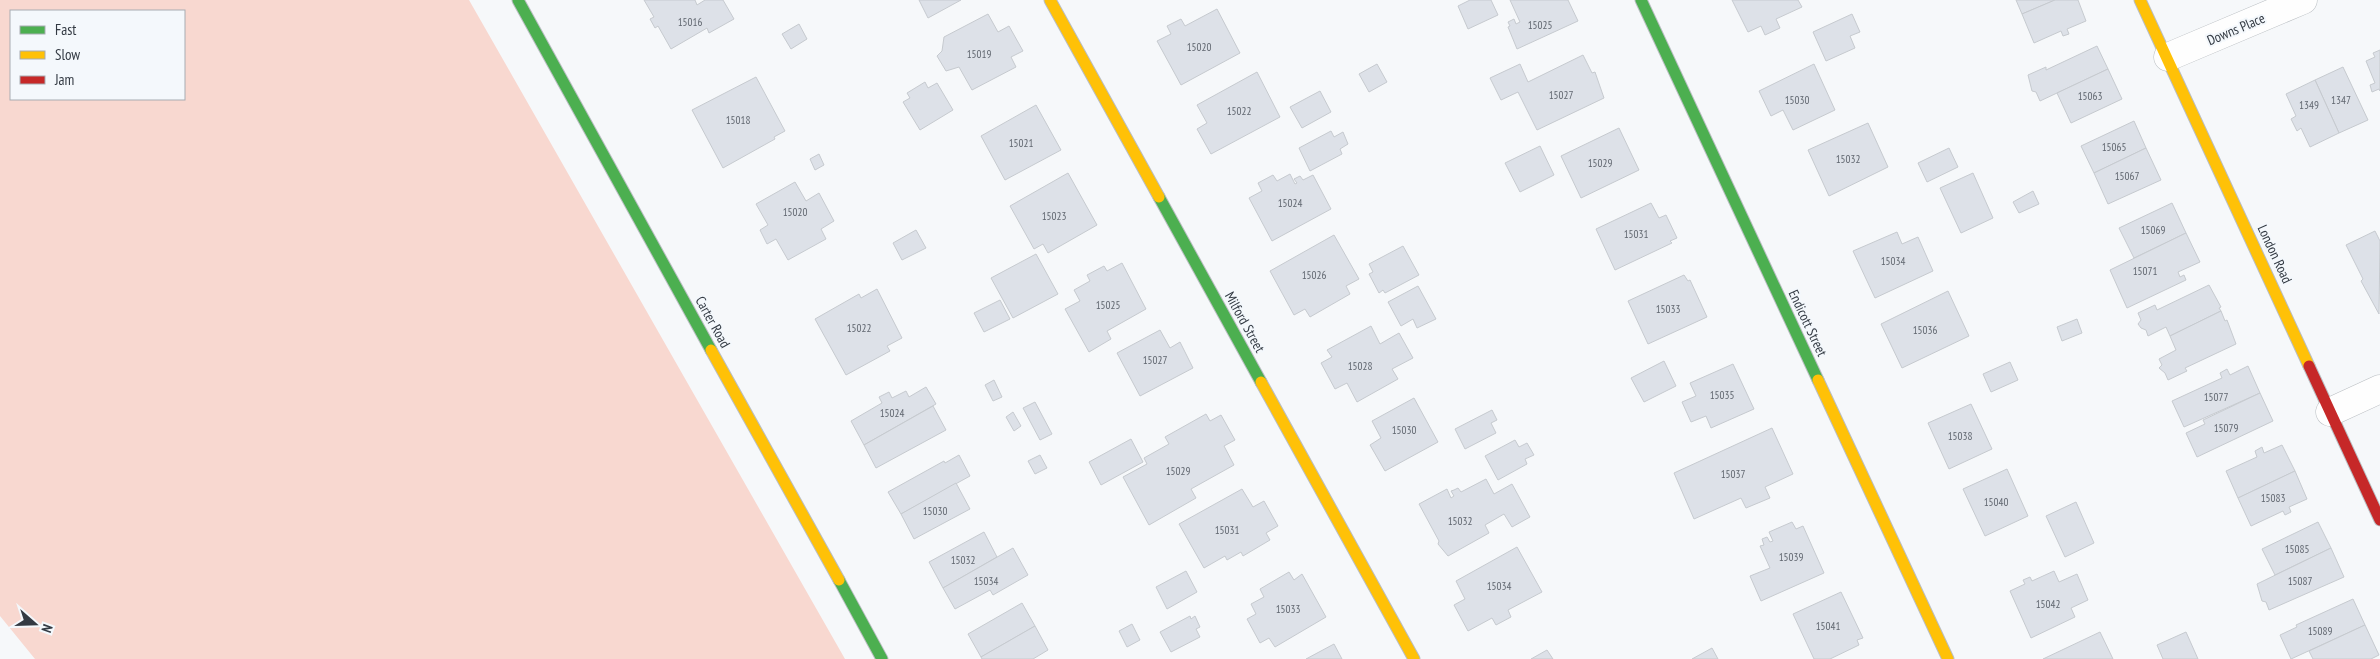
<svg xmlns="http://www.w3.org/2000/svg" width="2380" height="659" font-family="'PT Sans Narrow',sans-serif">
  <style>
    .green { fill: #f8d8d0; fill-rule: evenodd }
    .building { fill: #dde1e8; stroke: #c6cacf }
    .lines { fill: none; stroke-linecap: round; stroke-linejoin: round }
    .street-casing { stroke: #babec2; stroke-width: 29 }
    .fast-casing { stroke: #babec2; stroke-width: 13 }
    .slow-casing { stroke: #babec2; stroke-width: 13 }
    .jam-casing { stroke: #babec2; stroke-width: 13 }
    .street { stroke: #fefefe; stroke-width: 28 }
    .fast { stroke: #4caf50; stroke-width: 11 }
    .slow { stroke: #ffc107; stroke-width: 11 }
    .jam { stroke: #c62828; stroke-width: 11 }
    .labels { text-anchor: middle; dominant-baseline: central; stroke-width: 4; stroke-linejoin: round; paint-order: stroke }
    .number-label { font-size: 11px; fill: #60666f }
    .street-label { font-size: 14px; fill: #333a43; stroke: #f4f8fc }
  </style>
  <rect width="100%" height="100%" fill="#f6f8fa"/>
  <path class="green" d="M 0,0 L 469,0 L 845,659 L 35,659 L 0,616 ZM 11,11 L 184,11 L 184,99 L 11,99 Z"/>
  <g class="building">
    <polygon points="644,0 695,0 697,5 705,0 723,0 734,19 709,33 707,28 671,49 658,26 655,28 650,19 654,17"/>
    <polygon points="919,0 961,0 928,18"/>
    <polygon points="1470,0 1491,0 1498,15 1468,29 1458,6"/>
    <polygon points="1510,0 1568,0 1578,21 1517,49 1508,27 1510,26 1508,22 1514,19 1516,24 1520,22"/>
    <polygon points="1732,0 1798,0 1802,7 1776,19 1780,28 1765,35 1761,26 1748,32"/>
    <polygon points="2016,0 2055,0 2022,14"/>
    <polygon points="2055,0 2078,0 2086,21 2067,29 2069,34 2063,36 2061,31 2034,43 2022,14"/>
    <polygon points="1217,9 1240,53 1181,85 1157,41 1171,34 1167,26 1181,19 1185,26"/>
    <polygon points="988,14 998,32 1009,26 1023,51 1011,57 1016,67 972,90 959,67 946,71 937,56 942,51 944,37"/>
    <polygon points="1852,14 1860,32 1850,36 1855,48 1826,61 1813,32"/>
    <polygon points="799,24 807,39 791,49 782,34"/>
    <polygon points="2097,46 2108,69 2040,101 2036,92 2032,91 2028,75 2046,67 2046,70"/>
    <polygon points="2380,50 2380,91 2379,89 2372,92 2370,85 2375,83 2366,61 2375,57 2373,53"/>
    <polygon points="1583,55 1592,73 1595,72 1604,98 1537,130 1518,92 1501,100 1490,78 1520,64 1528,82"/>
    <polygon points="1377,64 1387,82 1369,92 1359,74"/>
    <polygon points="1814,64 1835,110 1793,130 1783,110 1771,116 1759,91"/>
    <polygon points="2343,67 2368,120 2339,133 2315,80"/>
    <polygon points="2108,69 2122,99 2071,123 2057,93"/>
    <polygon points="1257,72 1280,117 1211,154 1197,129 1207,123 1197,105"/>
    <polygon points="756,77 785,131 774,137 775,139 723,168 692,110"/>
    <polygon points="2315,80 2339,133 2310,147 2301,128 2297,131 2291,119 2296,116 2286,94"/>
    <polygon points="925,82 928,88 937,83 953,110 920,130 903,102 910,98 907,93"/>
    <polygon points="1320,91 1331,112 1302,128 1290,107"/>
    <polygon points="1036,105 1061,150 1005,180 981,136"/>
    <polygon points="2134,121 2146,148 2094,173 2081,146"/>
    <polygon points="1868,123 1888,167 1829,196 1808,150"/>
    <polygon points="1619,128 1639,170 1581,198 1561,156"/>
    <polygon points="1331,131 1334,137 1343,132 1348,144 1340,149 1342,154 1310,171 1299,148"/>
    <polygon points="1540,146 1554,175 1520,192 1505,163"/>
    <polygon points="1949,148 1958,167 1927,182 1918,163"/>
    <polygon points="2146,148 2161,180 2108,204 2094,173"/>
    <polygon points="819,154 824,165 815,170 810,159"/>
    <polygon points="1068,173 1097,225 1048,253 1043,244 1034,249 1010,206"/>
    <polygon points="1973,173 1993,218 1961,233 1940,188"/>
    <polygon points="1290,174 1295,184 1297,183 1294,179 1300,176 1303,180 1313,175 1331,209 1272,241 1249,198 1262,191 1258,183 1273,175 1277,181"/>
    <polygon points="795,182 806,201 819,193 834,221 821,229 826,239 788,260 776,239 767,244 760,230 768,225 756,204"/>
    <polygon points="2033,191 2039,204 2019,213 2013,202"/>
    <polygon points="1651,203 1659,218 1666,215 1677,238 1670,241 1672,243 1615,270 1596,229"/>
    <polygon points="2172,203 2186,233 2134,258 2119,228"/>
    <polygon points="916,230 926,248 902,260 893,243"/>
    <polygon points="2375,231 2380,241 2379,314 2361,281 2363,279 2346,245"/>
    <polygon points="1897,232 1902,244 1918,237 1933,271 1875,298 1853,251"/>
    <polygon points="2186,233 2200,262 2178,272 2180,277 2184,275 2186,280 2127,308 2110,270"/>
    <polygon points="1334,235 1359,279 1346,286 1350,294 1310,317 1305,309 1294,315 1270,271"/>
    <polygon points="1403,246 1419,275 1385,293 1383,290 1379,293 1369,274 1373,272 1369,264"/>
    <polygon points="1036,254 1058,294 1013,318 991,278"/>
    <polygon points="1122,263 1146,309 1107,331 1111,339 1089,352 1065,309 1080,301 1074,290 1090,281 1087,275 1104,266 1107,271"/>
    <polygon points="1684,275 1688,281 1690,280 1707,317 1648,344 1628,301"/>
    <polygon points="2209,285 2221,307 2219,308 2221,311 2170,336 2166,327 2148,336 2146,330 2141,328 2138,324 2141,320 2138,313 2155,305 2157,310"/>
    <polygon points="1418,286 1436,319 1417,328 1413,319 1401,326 1388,302"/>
    <polygon points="877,289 902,338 887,346 890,351 846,375 815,319 859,294 861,298"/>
    <polygon points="1948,291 1969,336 1902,368 1881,324"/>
    <polygon points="1000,300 1010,319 984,332 974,313"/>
    <polygon points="2221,311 2225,321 2227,320 2236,344 2185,368 2187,371 2168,380 2165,373 2159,368 2162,365 2159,359 2176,350 2170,336"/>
    <polygon points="2077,319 2082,333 2062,341 2057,327"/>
    <polygon points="1371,326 1380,344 1399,333 1413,358 1392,369 1398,379 1357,402 1347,383 1335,389 1321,363 1332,357 1327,350"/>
    <polygon points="1160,330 1170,348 1180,342 1193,368 1140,396 1117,353"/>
    <polygon points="1664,361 1676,386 1644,402 1631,378"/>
    <polygon points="2010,362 2018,380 1991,392 1983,374"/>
    <polygon points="1733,364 1754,409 1711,428 1706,416 1691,422 1682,402 1696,396 1690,383"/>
    <polygon points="2248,366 2260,393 2184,427 2172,401 2222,378 2220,373 2227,369 2230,375"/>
    <polygon points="994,380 1002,397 993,401 985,385"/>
    <polygon points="926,387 936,404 864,445 851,421 882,403 879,397 889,392 892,398 906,391 909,397"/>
    <polygon points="2260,393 2273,421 2197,457 2186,433 2205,424 2203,420"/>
    <polygon points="1414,398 1438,442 1385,471 1370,445 1381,438 1372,421"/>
    <polygon points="1035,402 1052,434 1040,440 1023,408"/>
    <polygon points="1971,404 1992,449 1949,469 1928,423"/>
    <polygon points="933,406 946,430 876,468 864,445"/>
    <polygon points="1492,410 1497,420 1491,423 1496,433 1465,449 1455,429"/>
    <polygon points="1013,412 1021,426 1014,431 1006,417"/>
    <polygon points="1206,414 1210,421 1221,415 1235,440 1224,446 1234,465 1191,489 1196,498 1149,525 1123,477 1147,464 1144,458 1169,444 1165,437"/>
    <polygon points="1772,428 1793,474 1765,487 1770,498 1746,508 1741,498 1694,519 1674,473"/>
    <polygon points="1131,439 1143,462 1101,485 1089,462"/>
    <polygon points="1515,440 1519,447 1527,443 1534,455 1525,459 1527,464 1498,480 1485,456"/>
    <polygon points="2282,445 2295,471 2238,498 2226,471 2257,457 2255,451 2262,447 2264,453"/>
    <polygon points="959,455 970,476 901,514 888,492 944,461 945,463"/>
    <polygon points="1040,455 1047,468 1035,474 1028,461"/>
    <polygon points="2007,469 2028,516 1985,536 1963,489"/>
    <polygon points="2295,471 2307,499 2289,507 2291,512 2285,515 2283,511 2251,526 2238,498"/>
    <polygon points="1486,479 1494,494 1512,484 1530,517 1512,527 1504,514 1485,525 1489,533 1448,556 1438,544 1439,541 1419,504 1447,489 1451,498 1454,496 1451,491 1454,490 1458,488 1461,492"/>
    <polygon points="956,483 970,509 914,539 901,514"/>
    <polygon points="1242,489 1253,507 1264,501 1278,526 1266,533 1270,540 1243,556 1241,552 1227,560 1225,556 1204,568 1179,524"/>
    <polygon points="2076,502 2094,543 2065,557 2046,516"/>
    <polygon points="1792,522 1796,529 1803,526 1824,573 1761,601 1750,576 1770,568 1760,546 1764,545 1762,539 1767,537 1770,542 1773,541 1769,532"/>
    <polygon points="2318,522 2331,548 2275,575 2262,549"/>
    <polygon points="984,532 997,557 943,588 929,562"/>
    <polygon points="1517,547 1542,592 1508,610 1511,617 1496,625 1492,618 1468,631 1454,605 1465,599 1456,581"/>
    <polygon points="1013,548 1028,575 993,595 990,590 955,609 943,588"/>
    <polygon points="2331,548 2344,577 2269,610 2266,602 2262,601 2257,584"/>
    <polygon points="1186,571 1197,592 1167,609 1156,587"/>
    <polygon points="2054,571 2059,582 2077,574 2088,600 2071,608 2075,617 2031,638 2010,591 2025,584 2023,580 2030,577 2032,581"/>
    <polygon points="1289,572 1294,580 1302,574 1326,617 1275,647 1269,638 1260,643 1247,619 1256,614 1251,604 1264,597 1260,589"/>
    <polygon points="1841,592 1863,638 1857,640 1859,645 1830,659 1814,659 1793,614"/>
    <polygon points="2353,599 2365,625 2291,659 2280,635 2297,627 2296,625"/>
    <polygon points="1022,603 1035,626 981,657 968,634"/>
    <polygon points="1190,616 1191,619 1195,616 1200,627 1196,629 1200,637 1171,652 1160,632"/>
    <polygon points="1132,624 1140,640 1127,647 1119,631"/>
    <polygon points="2365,625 2379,655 2371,659 2313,659 2309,651"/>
    <polygon points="1035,626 1048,650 1033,659 982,659 981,657"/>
    <polygon points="2100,632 2113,659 2043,659"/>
    <polygon points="2186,632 2198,659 2163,659 2157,645"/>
    <polygon points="1334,644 1342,659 1306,659"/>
    <polygon points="1712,648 1718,659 1692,659"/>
    <polygon points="1547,650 1553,659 1531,659"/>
  </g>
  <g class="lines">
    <defs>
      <g id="street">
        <polyline points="2168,57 2303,0"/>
        <polyline points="2330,412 2380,389"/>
      </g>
      <g id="fast">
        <polyline points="518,0 711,350"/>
        <polyline points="1641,0 1818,380"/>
        <polyline points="1159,197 1261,382"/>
        <polyline points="839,580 882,659"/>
      </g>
      <g id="slow">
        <polyline points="1050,0 1159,197"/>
        <polyline points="2140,0 2309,366"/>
        <polyline points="711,350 839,580"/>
        <polyline points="1818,380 1948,659"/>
        <polyline points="1261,382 1414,659"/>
      </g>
      <polyline id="jam" points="2309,366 2380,520"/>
    </defs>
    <use href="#street" class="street-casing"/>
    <use href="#fast" class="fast-casing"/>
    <use href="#slow" class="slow-casing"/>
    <use href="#jam" class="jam-casing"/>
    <use href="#street" class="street"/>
    <use href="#fast" class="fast"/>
    <use href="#slow" class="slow"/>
    <use href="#jam" class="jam"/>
  </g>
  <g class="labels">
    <g class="number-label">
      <text x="690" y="22">15016</text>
      <text x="1540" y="25">15025</text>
      <text x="1199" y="47">15020</text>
      <text x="979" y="54">15019</text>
      <text x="1561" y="95">15027</text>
      <text x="2090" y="96">15063</text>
      <text x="1797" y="100">15030</text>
      <text x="2341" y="100">1347</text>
      <text x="2309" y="105">1349</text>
      <text x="1239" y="111">15022</text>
      <text x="738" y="120">15018</text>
      <text x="1021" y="143">15021</text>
      <text x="2114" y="147">15065</text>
      <text x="1848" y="159">15032</text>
      <text x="1600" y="163">15029</text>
      <text x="2127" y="176">15067</text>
      <text x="1290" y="203">15024</text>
      <text x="795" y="212">15020</text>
      <text x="1054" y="216">15023</text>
      <text x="2153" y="230">15069</text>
      <text x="1636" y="234">15031</text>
      <text x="1893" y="261">15034</text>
      <text x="2145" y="271">15071</text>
      <text x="1314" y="275">15026</text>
      <text x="1108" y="305">15025</text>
      <text x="1668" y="309">15033</text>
      <text x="859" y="328">15022</text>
      <text x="1925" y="330">15036</text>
      <text x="1155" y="360">15027</text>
      <text x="1360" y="366">15028</text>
      <text x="1722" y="395">15035</text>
      <text x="2216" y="397">15077</text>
      <text x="892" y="413">15024</text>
      <text x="2226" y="428">15079</text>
      <text x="1404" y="430">15030</text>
      <text x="1960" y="436">15038</text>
      <text x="1178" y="471">15029</text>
      <text x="1733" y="474">15037</text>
      <text x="2273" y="498">15083</text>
      <text x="1996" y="502">15040</text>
      <text x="935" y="511">15030</text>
      <text x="1460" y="521">15032</text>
      <text x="1227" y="530">15031</text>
      <text x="2297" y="549">15085</text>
      <text x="1791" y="557">15039</text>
      <text x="963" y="560">15032</text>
      <text x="986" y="581">15034</text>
      <text x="2300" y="581">15087</text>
      <text x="1499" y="586">15034</text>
      <text x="2048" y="604">15042</text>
      <text x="1288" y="609">15033</text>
      <text x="1828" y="626">15041</text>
      <text x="2320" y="631">15089</text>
    </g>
    <g class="street-label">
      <text transform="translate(2236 29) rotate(-23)">Downs Place</text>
      <text transform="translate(2275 254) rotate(65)">London Road</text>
      <text transform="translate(713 322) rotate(61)">Carter Road</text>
      <text transform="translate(1245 322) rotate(61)">Milford Street</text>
      <text transform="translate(1808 323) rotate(65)">Endicott Street</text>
    </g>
  </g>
  <rect x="10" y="10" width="175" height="90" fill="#f4f8fc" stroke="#a7acb2"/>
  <rect x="20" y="26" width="25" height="8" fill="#4caf50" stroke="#a7acb2"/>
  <text x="55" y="35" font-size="15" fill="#333a43">Fast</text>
  <rect x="20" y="51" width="25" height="8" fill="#ffc107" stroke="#a7acb2"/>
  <text x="55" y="60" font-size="15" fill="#333a43">Slow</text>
  <rect x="20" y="76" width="25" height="8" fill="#c62828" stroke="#a7acb2"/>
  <text x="55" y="85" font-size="15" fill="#333a43">Jam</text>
  <g transform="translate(35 624) rotate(110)" stroke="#f4f8fc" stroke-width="4" paint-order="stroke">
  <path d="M0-4L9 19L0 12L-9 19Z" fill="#333a43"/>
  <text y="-8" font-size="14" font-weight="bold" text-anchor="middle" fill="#333a43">N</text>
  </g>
</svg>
